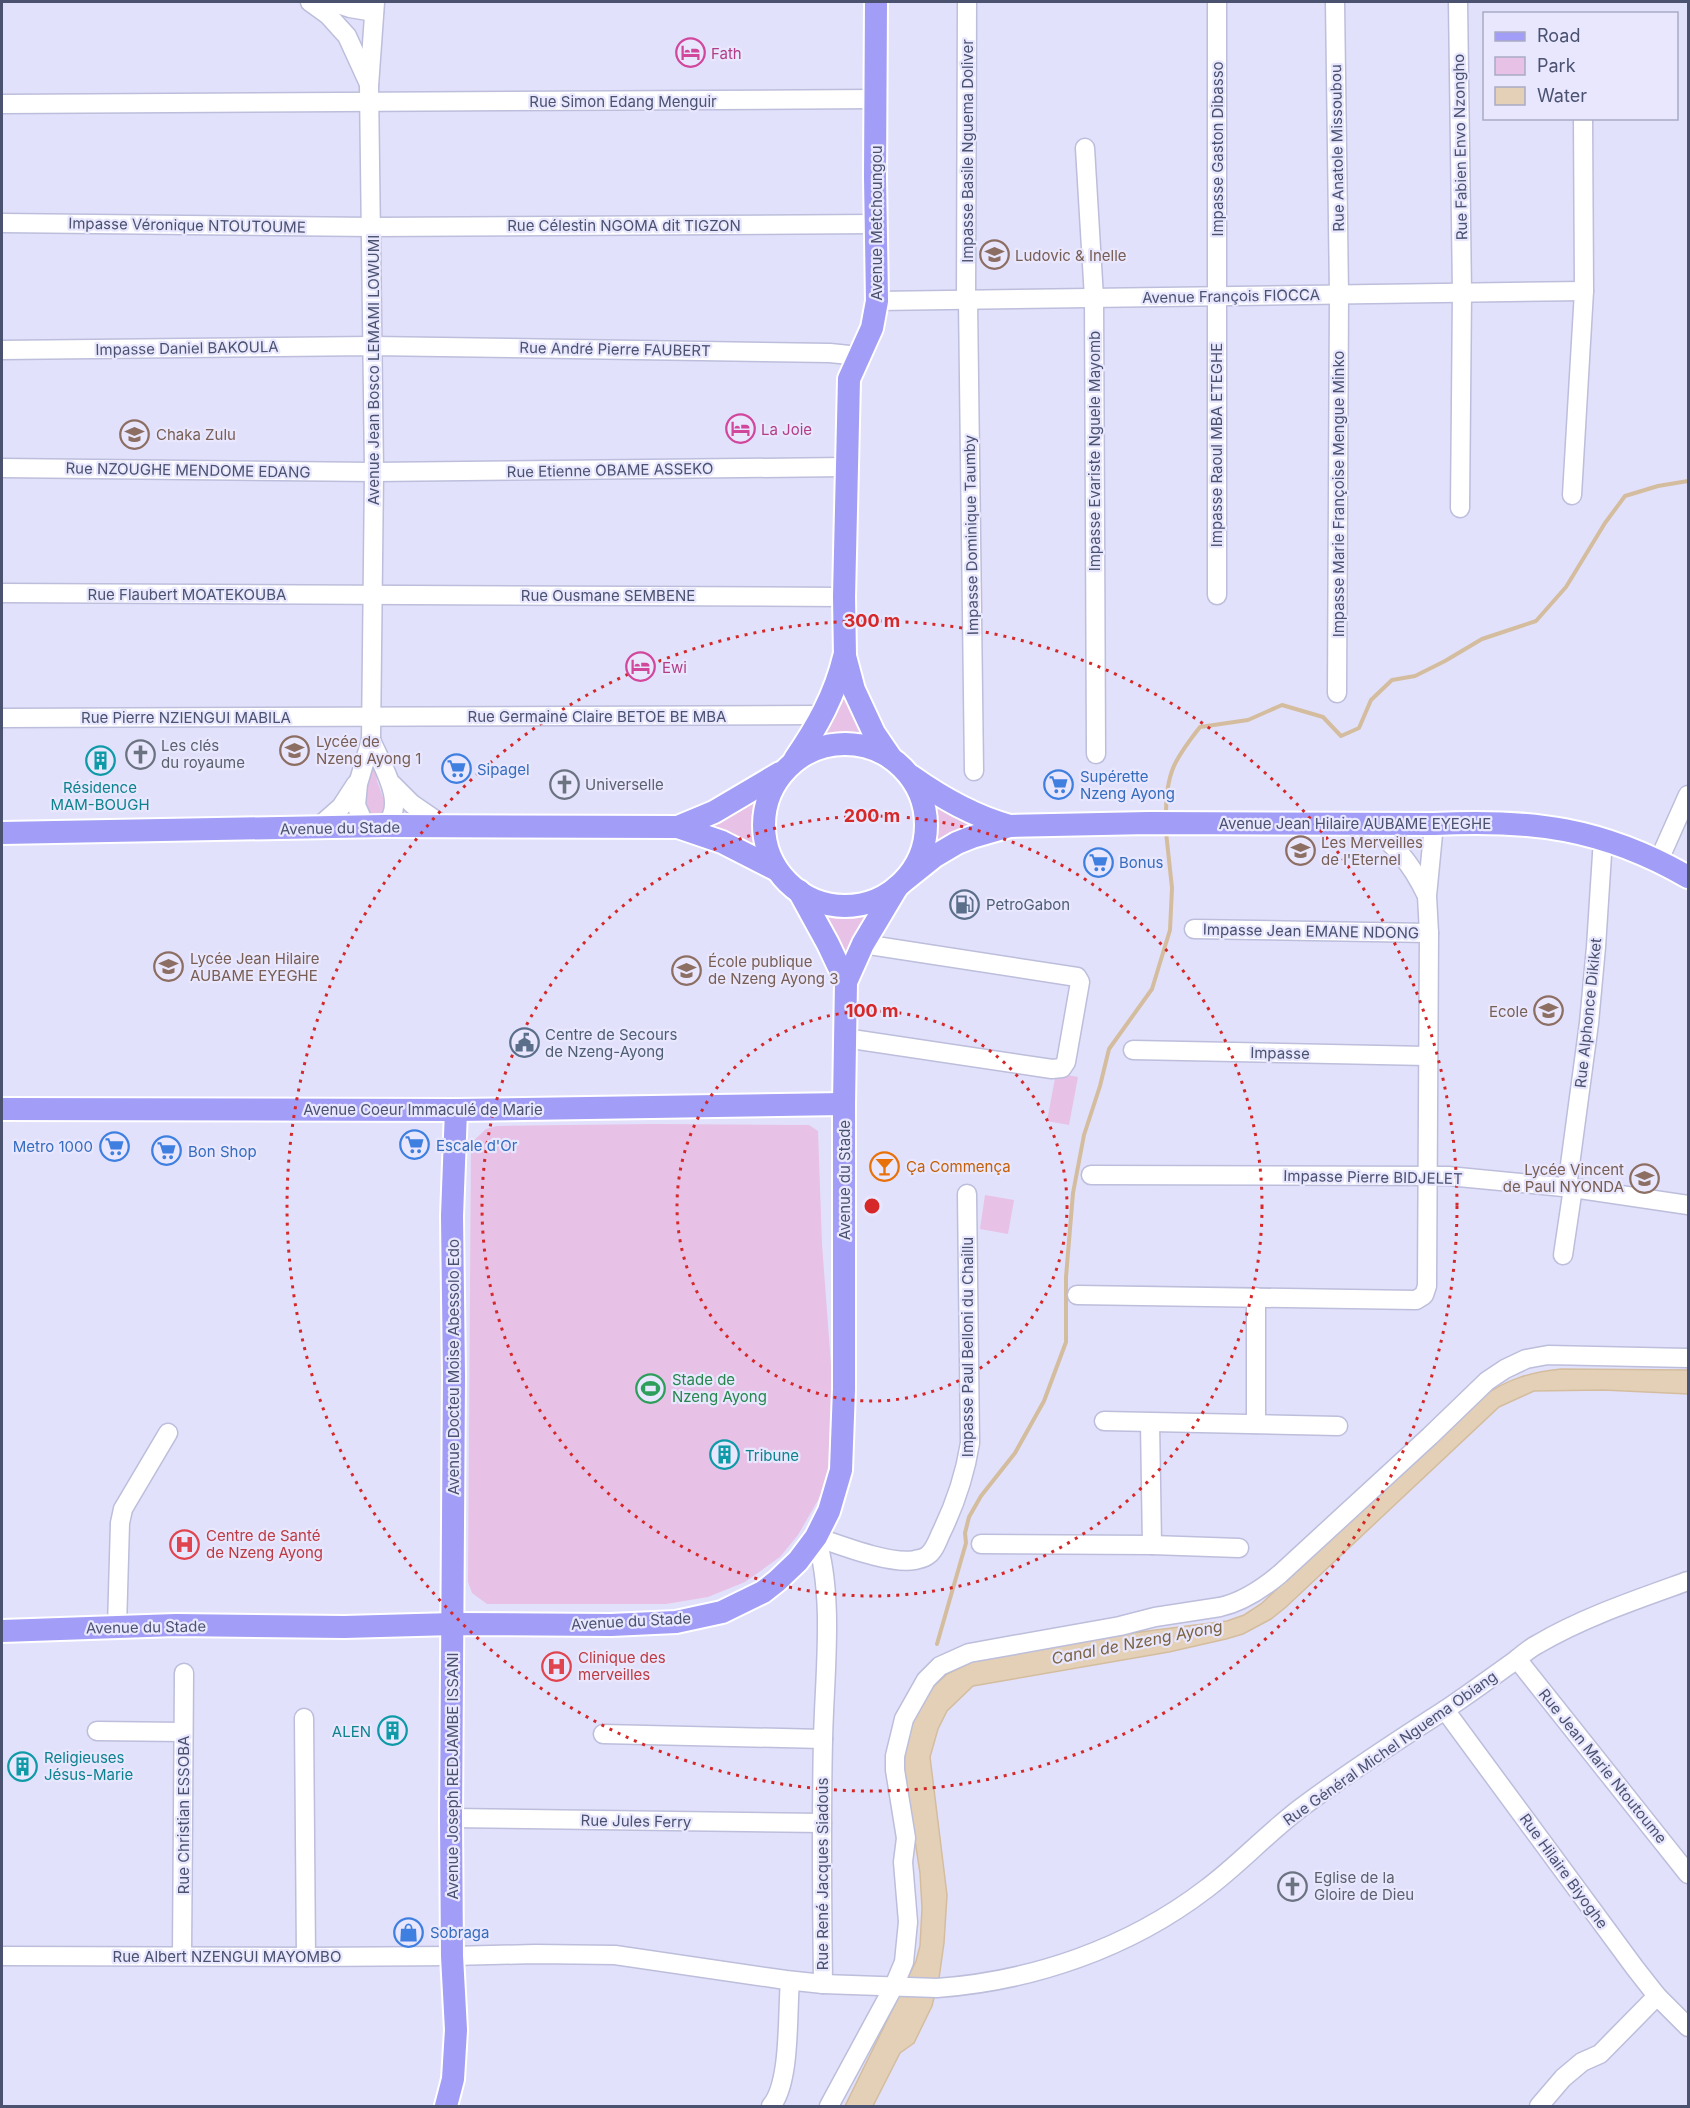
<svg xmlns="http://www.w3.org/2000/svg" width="1690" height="2108" font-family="Inter,sans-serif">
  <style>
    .green { fill: #e7c1e6 }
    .water { fill: #e3d0b7; stroke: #d4bd9e; stroke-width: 1.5 }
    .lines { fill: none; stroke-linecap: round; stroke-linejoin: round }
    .stream { stroke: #d4bd9e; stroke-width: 4 }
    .minor-casing { stroke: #bcbedb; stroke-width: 21 }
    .major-casing { stroke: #fff; stroke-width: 26 }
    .minor { stroke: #fff; stroke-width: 18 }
    .major { stroke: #a29df6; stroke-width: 22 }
    .ring { fill: none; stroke: #d62828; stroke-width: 3; stroke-dasharray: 3 6 }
    .labels { text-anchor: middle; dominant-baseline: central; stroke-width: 4.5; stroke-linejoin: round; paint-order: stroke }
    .hotel-label { font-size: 15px; fill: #b23c85; stroke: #e8e7fe; text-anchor: start }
    .street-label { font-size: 15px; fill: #4a5270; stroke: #e8e7fe }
    .education-label { font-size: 15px; fill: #785e54; stroke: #e8e7fe; text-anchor: start }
    .worship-label { font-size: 15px; fill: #5b616d; stroke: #e8e7fe; text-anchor: start }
    .shop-label { font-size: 15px; fill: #366cbe; stroke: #e8e7fe; text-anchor: start }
    .culture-label { font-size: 15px; fill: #0d838f; stroke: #e8e7fe; text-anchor: start }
    .service-label { font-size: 15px; fill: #4e5e75; stroke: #e8e7fe; text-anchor: start }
    .food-label { font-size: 15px; fill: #c56008; stroke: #e8e7fe; text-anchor: start }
    .leisure-label { font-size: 15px; fill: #27864d; stroke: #e8e7fe; text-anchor: start }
    .health-label { font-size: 15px; fill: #be3a42; stroke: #e8e7fe; text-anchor: start }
    .water-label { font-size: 16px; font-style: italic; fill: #7c6442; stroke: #e8e7fe }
    .centre { fill: #d62828; stroke: #e8e7fe; stroke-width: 3 }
    .ring-label { font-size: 18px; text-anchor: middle; font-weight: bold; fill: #d62828; stroke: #e8e7fe; stroke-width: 4.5; stroke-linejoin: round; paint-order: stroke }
  </style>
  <rect width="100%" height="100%" fill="#e2e1fb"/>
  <g class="green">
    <path d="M 843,690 L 870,740 C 850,732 835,734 815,740 Z"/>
    <polygon points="372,766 375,766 377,781 388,811 388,815 366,816 363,803"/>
    <polygon points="758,796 756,821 761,850 731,833 699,824"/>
    <polygon points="931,802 985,823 929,849 933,825"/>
    <polygon points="867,906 872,909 844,963 818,907 837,911"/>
    <polygon points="1056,1073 1078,1077 1069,1125 1047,1121"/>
    <polygon points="652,1124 809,1125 818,1131 822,1244 835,1419 831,1464 821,1495 798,1535 780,1557 745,1582 708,1597 666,1604 487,1604 472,1593 468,1582 471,1143 486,1129 497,1126"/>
    <polygon points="985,1195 1014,1200 1008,1234 980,1229"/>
  </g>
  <path class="water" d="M 1561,1369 L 1688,1370 L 1688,1394 L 1603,1390 L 1534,1391 L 1499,1407 L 1286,1607 L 1271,1619 L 1243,1634 L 1226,1639 L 1169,1652 L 973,1686 L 947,1711 L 938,1729 L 930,1757 L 947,1895 L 944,1943 L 939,1978 L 932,2006 L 914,2043 L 900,2053 L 873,2106 L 845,2106 L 899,1996 L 916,1961 L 920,1946 L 922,1908 L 920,1873 L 903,1763 L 913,1717 L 934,1686 L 947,1674 L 974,1661 L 1124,1634 L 1227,1621 L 1244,1615 L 1261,1604 L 1482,1397 C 1507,1379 1531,1372 1561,1369 Z"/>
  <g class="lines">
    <g class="stream">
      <path d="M 1166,815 C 1166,773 1174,760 1200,727 L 1248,720 L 1282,705 L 1323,717 L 1341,736 L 1359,728 L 1371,700 L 1392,680 L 1415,676 L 1445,661 L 1482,639 L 1536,621 L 1566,587 L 1605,523 L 1625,496 L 1658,486 L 1688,481"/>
      <polyline points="937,1644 966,1543 965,1533 969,1517 981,1496 1015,1453 1044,1401 1066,1342 1066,1277 1073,1193 1084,1135 1100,1086 1109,1049 1152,989 1170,930 1172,888 1166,832"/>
    </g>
    <defs>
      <g id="minor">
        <polyline points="310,2 328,15 347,36 369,84"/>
        <polyline points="332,2 350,8 374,12"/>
        <polyline points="1335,2 1339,295 1337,693"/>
        <polyline points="1458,2 1462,293 1460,508"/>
        <polyline points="2,104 875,99"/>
        <polyline points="1085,148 1094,298 1096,754"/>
        <polyline points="2,223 372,227 876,224"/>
        <polyline points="966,300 967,2"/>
        <polyline points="968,300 974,771"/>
        <polyline points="877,301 1584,291"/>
        <polyline points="2,350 372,346 830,353 859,356"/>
        <polyline points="2,468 374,472 846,467"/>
        <polyline points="1572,495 1584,291 1583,118"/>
        <polyline points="2,593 844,597"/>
        <polyline points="1217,595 1217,2"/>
        <polyline points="2,718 822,715"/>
        <path d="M 371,740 C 381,764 409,806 384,826"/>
        <polyline points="392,784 412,804 444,826"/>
        <path d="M 1366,823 C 1395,845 1410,861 1426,894"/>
        <polyline points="369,826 363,821 356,805 358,784 371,740 374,472 369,86 375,2"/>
        <polyline points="316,829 341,807 356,784"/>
        <polyline points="1659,860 1688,795"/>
        <polyline points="1194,929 1429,933"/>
        <polyline points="845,1038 1052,1069 1062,1068 1066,1062 1080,982 1077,977 863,944"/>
        <polyline points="1133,1050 1427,1056"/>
        <polyline points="1091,1175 1448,1176 1573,1188 1688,1205"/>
        <polyline points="1567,1187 1589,1023 1596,947 1603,839"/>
        <polyline points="1563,1255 1573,1188"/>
        <polyline points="1077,1295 1416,1300 1424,1295 1427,1286 1429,933 1427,896 1434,824"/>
        <polyline points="1104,1421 1338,1426"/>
        <polyline points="1150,1423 1152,1545"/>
        <polyline points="1256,1424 1256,1297"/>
        <path d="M 816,1537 C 840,1545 891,1565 915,1560 C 919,1559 925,1558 928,1555 C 935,1550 938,1539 942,1531 C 956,1502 965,1475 970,1443 L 967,1194"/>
        <path d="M 816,1537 C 835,1597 824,1678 823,1741 C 821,1822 822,1903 823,1984"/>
        <polyline points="981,1544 1152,1545 1239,1548"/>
        <polyline points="117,1627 120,1523 123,1509 168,1433"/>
        <polyline points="1517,1659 1688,1874"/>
        <polyline points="1445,1710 1635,1968 1657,1996 1688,2027"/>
        <polyline points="304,1718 306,1957"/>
        <polyline points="97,1731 183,1732"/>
        <polyline points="603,1734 823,1739"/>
        <polyline points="451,1818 822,1823"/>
        <path d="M 2,1956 L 306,1957 L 452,1956 L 535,1954 L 615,1955 L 786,1980 L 823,1984 L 937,1988 C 1033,1981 1129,1948 1206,1889 C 1241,1863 1270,1830 1306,1804 C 1351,1771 1398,1740 1445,1710 C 1469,1694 1492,1677 1516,1660 C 1523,1654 1530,1648 1538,1644 C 1584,1617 1638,1599 1688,1581"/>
        <polyline points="182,1956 184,1673"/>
        <path d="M 771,2106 C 791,2083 787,2013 790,1981"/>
        <path d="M 829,2106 L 894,1986 L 904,1962 L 908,1922 L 903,1862 L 906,1838 L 895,1770 L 895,1756 L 904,1719 L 926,1680 L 940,1666 L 969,1653 L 1120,1626 L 1155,1617 L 1220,1607 C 1243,1602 1262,1589 1280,1574 L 1430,1436 L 1487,1381 L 1505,1369 L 1526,1359 L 1548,1355 L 1688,1358"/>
        <polyline points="1539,2106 1563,2078 1582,2062 1600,2054 1657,1996"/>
      </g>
      <g id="major">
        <polyline points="876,2 875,177 877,301 872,328 849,379 844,597 845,656 854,690 874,733 891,758"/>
        <circle cx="845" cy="825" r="81"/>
        <path d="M 795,759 C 817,727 835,695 844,657"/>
        <path d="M 911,776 C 942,798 973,816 1010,826"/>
        <polyline points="678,827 714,812 780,773"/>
        <polyline points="2,833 384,826 678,827 722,842 777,870"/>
        <path d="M 905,880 L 935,856 L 957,843 L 972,837 L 1010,826 L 1149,823 L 1434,824 C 1531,819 1603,828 1688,877"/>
        <polyline points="799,891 828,944 846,982"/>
        <polyline points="2,1109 456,1110 844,1104"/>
        <polyline points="2,1631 176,1625 344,1627 453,1624 611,1625 676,1622 722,1612 763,1592 777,1581 798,1561 816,1537 829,1511 841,1470 844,1389 844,1104 846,982 863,944 897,887"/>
        <polyline points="446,2106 453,2079 456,2030 452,1956 451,1818 454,1376 452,1216 456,1110"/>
      </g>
    </defs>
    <use href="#minor" class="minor-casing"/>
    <use href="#major" class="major-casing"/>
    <use href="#minor" class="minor"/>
    <use href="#major" class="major"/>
  </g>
  <g class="ring">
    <circle cx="872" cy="1206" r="195"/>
    <circle cx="872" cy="1206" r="390"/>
    <circle cx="872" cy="1206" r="585"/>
  </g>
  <defs>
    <symbol id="hotel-ring" viewBox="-11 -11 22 22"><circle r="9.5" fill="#e8e7fe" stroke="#d1479c" stroke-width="1.5"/><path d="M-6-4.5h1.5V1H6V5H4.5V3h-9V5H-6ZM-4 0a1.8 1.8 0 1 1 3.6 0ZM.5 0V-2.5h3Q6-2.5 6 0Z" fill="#d1479c"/></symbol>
    <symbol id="school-ring" viewBox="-11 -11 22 22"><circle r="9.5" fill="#e8e7fe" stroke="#8d6e63" stroke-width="1.5"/><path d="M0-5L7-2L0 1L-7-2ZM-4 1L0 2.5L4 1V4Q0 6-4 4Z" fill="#8d6e63"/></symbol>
    <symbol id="church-ring" viewBox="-11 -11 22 22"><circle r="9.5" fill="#e8e7fe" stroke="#6b7280" stroke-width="1.5"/><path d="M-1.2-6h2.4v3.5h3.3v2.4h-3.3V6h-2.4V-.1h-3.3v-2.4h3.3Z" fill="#6b7280"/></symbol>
    <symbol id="building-ring" viewBox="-11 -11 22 22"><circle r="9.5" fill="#e8e7fe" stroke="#0f9aa8" stroke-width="1.5"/><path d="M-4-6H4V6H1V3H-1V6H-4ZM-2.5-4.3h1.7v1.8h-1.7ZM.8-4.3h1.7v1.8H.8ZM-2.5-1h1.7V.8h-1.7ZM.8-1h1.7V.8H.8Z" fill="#0f9aa8"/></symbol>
    <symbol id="supermarket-ring" viewBox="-11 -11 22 22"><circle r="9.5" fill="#e8e7fe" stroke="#3f7fe0" stroke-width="1.5"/><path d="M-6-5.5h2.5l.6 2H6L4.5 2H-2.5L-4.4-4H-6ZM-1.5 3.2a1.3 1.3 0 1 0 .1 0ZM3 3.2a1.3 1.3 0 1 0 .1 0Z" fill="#3f7fe0"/></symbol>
    <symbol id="fuel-ring" viewBox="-11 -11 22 22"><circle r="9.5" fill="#e8e7fe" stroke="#5c6f8a" stroke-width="1.5"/><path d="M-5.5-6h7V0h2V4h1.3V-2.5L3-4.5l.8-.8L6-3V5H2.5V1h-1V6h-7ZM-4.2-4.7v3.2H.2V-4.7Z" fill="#5c6f8a"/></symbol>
    <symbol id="civic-ring" viewBox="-11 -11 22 22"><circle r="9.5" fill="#e8e7fe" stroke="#5c6f8a" stroke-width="1.5"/><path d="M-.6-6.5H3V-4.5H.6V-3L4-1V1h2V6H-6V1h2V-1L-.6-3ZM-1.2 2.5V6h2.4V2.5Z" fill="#5c6f8a"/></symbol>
    <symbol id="bar-ring" viewBox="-11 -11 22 22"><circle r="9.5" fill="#e8e7fe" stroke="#e8710a" stroke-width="1.5"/><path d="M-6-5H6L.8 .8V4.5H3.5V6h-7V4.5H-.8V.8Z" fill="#e8710a"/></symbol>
    <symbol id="stadium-ring" viewBox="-11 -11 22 22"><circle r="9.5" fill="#e8e7fe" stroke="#2e9e5b" stroke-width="1.5"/><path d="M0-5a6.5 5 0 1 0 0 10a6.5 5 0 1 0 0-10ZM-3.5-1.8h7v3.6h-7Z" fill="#2e9e5b"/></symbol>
    <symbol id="hospital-ring" viewBox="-11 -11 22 22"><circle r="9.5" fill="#e8e7fe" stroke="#e0444e" stroke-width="1.5"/><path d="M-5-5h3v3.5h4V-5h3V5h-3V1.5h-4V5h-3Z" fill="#e0444e"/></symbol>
    <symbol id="shop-ring" viewBox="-11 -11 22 22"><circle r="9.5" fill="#e8e7fe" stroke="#3f7fe0" stroke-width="1.5"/><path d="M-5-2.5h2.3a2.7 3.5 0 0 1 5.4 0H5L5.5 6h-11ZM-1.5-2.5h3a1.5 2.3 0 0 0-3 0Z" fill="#3f7fe0"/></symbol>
  </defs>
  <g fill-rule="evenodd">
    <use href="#hotel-ring" x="674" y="36" width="33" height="33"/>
    <use href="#school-ring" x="978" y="238" width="33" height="33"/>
    <use href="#hotel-ring" x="724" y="412" width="33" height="33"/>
    <use href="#school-ring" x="118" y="418" width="33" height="33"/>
    <use href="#hotel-ring" x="624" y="650" width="33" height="33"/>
    <use href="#school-ring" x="278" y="734" width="33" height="33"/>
    <use href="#church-ring" x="124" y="738" width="33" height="33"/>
    <use href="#building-ring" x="84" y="744" width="33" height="33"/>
    <use href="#supermarket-ring" x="440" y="752" width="33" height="33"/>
    <use href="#church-ring" x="548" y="768" width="33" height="33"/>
    <use href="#supermarket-ring" x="1042" y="768" width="33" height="33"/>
    <use href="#school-ring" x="1284" y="834" width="33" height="33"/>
    <use href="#supermarket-ring" x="1082" y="846" width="33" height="33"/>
    <use href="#fuel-ring" x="948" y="888" width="33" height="33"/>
    <use href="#school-ring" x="152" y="950" width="33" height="33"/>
    <use href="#school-ring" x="670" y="954" width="33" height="33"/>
    <use href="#school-ring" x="1532" y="994" width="33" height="33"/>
    <use href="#civic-ring" x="508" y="1026" width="33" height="33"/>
    <use href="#supermarket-ring" x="398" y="1128" width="33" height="33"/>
    <use href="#supermarket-ring" x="98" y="1130" width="33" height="33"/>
    <use href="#supermarket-ring" x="150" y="1134" width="33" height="33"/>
    <use href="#bar-ring" x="868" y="1150" width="33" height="33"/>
    <use href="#school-ring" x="1628" y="1162" width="33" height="33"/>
    <use href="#stadium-ring" x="634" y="1372" width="33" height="33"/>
    <use href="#building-ring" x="708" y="1438" width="33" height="33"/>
    <use href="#hospital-ring" x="168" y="1528" width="33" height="33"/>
    <use href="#hospital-ring" x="540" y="1650" width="33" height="33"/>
    <use href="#building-ring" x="376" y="1714" width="33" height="33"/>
    <use href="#building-ring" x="6" y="1750" width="33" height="33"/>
    <use href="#church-ring" x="1276" y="1870" width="33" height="33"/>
    <use href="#shop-ring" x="392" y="1916" width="33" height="33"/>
  </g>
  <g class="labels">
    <g class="hotel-label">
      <text x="711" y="53">Fath</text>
      <text x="761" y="429">La Joie</text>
      <text x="662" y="667">Ewi</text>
    </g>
    <g class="street-label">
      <text x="623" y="101">Rue Simon Edang Menguir</text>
      <text transform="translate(1460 147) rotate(-91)">Rue Fabien Envo Nzongho</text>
      <text transform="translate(1337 148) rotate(-91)">Rue Anatole Missoubou</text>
      <text transform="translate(1217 149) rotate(-90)">Impasse Gaston Dibasso</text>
      <text transform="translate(967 151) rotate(-90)">Impasse Basile Nguema Doliver</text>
      <text transform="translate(876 223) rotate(-90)">Avenue Metchoungou</text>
      <text transform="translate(187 225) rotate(1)">Impasse Véronique NTOUTOUME</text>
      <text x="624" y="225">Rue Célestin NGOMA dit TIGZON</text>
      <text transform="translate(1231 296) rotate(-1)">Avenue François FIOCCA</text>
      <text transform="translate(187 348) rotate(-1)">Impasse Daniel BAKOULA</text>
      <text transform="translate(615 349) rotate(1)">Rue André Pierre FAUBERT</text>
      <text transform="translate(373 370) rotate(-90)">Avenue Jean Bosco LEMAMI LOWUMI</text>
      <text transform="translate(1216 445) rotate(-90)">Impasse Raoul MBA ETEGHE</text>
      <text transform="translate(1094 451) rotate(-90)">Impasse Evariste Nguele Mayomb</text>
      <text transform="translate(188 470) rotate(1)">Rue NZOUGHE MENDOME EDANG</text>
      <text transform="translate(610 470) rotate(-1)">Rue Etienne OBAME ASSEKO</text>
      <text transform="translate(1338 494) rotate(-90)">Impasse Marie Françoise Mengue Minko</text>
      <text transform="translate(971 535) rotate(-91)">Impasse Dominique Taumby</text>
      <text x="187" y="594">Rue Flaubert MOATEKOUBA</text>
      <text x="608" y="595">Rue Ousmane SEMBENE</text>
      <text x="597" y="716">Rue Germaine Claire BETOE BE MBA</text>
      <text x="186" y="717">Rue Pierre NZIENGUI MABILA</text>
      <text x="1355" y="823">Avenue Jean Hilaire AUBAME EYEGHE</text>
      <text transform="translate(340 828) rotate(-1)">Avenue du Stade</text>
      <text transform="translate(1311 931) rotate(1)">Impasse Jean EMANE NDONG</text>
      <text transform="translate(1588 1013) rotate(-84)">Rue Alphonce Dikiket</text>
      <text transform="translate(1280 1053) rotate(1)">Impasse</text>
      <text x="423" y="1109">Avenue Coeur Immaculé de Marie</text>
      <text transform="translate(1373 1177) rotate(1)">Impasse Pierre BIDJELET</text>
      <text transform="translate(844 1180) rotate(-90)">Avenue du Stade</text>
      <text transform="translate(967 1347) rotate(-90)">Impasse Paul Belloni du Chaillu</text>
      <text transform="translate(453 1367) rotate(-90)">Avenue Docteu Moise Abessolo Edo</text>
      <text transform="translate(631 1621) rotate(-3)">Avenue du Stade</text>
      <text transform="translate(146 1627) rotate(-1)">Avenue du Stade</text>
      <text transform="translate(1390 1748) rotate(-35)">Rue Général Michel Nguema Obiang</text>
      <text transform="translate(1603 1766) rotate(51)">Rue Jean Marie Ntoutoume</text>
      <text transform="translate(452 1776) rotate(-90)">Avenue Joseph REDJAMBE ISSANI</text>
      <text transform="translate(183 1815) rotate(-90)">Rue Christian ESSOBA</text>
      <text transform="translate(636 1821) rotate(1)">Rue Jules Ferry</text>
      <text transform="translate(1564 1871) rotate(54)">Rue Hilaire Biyoghe</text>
      <text transform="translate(822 1874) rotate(-90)">Rue René Jacques Siadous</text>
      <text x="227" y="1956">Rue Albert NZENGUI MAYOMBO</text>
    </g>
    <g class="education-label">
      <text x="1015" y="255">Ludovic &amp; Inelle</text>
      <text x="156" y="434">Chaka Zulu</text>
      <text x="316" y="741">Lycée de<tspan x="316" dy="17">Nzeng Ayong 1</tspan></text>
      <text x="1321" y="842">Les Merveilles<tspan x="1321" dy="17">de l'Eternel</tspan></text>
      <text x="190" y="958">Lycée Jean Hilaire<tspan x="190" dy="17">AUBAME EYEGHE</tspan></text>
      <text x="708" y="961">École publique<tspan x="708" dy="17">de Nzeng Ayong 3</tspan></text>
      <text x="1528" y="1011" text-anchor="end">Ecole</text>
      <text x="1624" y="1169" text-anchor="end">Lycée Vincent<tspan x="1624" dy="17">de Paul NYONDA</tspan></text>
    </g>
    <g class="worship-label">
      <text x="161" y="745">Les clés<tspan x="161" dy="17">du royaume</tspan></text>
      <text x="585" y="784">Universelle</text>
      <text x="1314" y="1877">Eglise de la<tspan x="1314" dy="17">Gloire de Dieu</tspan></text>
    </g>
    <g class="shop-label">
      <text x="477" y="769">Sipagel</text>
      <text x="1080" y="776">Supérette<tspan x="1080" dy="17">Nzeng Ayong</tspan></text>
      <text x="1119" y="862">Bonus</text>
      <text x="436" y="1145">Escale d'Or</text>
      <text x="93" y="1146" text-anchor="end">Metro 1000</text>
      <text x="188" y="1151">Bon Shop</text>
      <text x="430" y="1932">Sobraga</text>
    </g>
    <g class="culture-label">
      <text x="100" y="787" text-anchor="middle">Résidence<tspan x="100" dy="17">MAM-BOUGH</tspan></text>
      <text x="745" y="1455">Tribune</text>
      <text x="371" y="1731" text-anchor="end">ALEN</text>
      <text x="44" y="1757">Religieuses<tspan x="44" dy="17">Jésus-Marie</tspan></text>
    </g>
    <g class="service-label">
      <text x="986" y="904">PetroGabon</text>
      <text x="545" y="1034">Centre de Secours<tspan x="545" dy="17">de Nzeng-Ayong</tspan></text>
    </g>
    <g class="food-label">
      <text x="906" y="1166">Ça Commença</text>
    </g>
    <g class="leisure-label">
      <text x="672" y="1379">Stade de<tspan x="672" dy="17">Nzeng Ayong</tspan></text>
    </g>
    <g class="health-label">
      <text x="206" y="1535">Centre de Santé<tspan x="206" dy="17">de Nzeng Ayong</tspan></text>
      <text x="578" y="1657">Clinique des<tspan x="578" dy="17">merveilles</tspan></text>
    </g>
    <g class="water-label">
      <text transform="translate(1137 1642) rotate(-11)">Canal de Nzeng Ayong</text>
    </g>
  </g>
  <circle cx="872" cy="1206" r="9" class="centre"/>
  <g class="ring-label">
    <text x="872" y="627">300 m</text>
    <text x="872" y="822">200 m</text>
    <text x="872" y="1017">100 m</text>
  </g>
  <rect width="1690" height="2108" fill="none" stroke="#4a5270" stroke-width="6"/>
  <rect x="1483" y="12" width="195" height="108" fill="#e8e7fe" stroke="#a9abc5" stroke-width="1.5"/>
  <rect x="1495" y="32" width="30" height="9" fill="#a29df6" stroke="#a9abc5" stroke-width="1.5"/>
  <text x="1537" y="42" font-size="18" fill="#4a5270">Road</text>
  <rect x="1495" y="57" width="30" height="18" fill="#e7c1e6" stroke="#a9abc5" stroke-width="1.5"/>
  <text x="1537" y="72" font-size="18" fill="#4a5270">Park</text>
  <rect x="1495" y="87" width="30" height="18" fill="#e3d0b7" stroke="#a9abc5" stroke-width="1.5"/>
  <text x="1537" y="102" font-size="18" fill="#4a5270">Water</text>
</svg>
